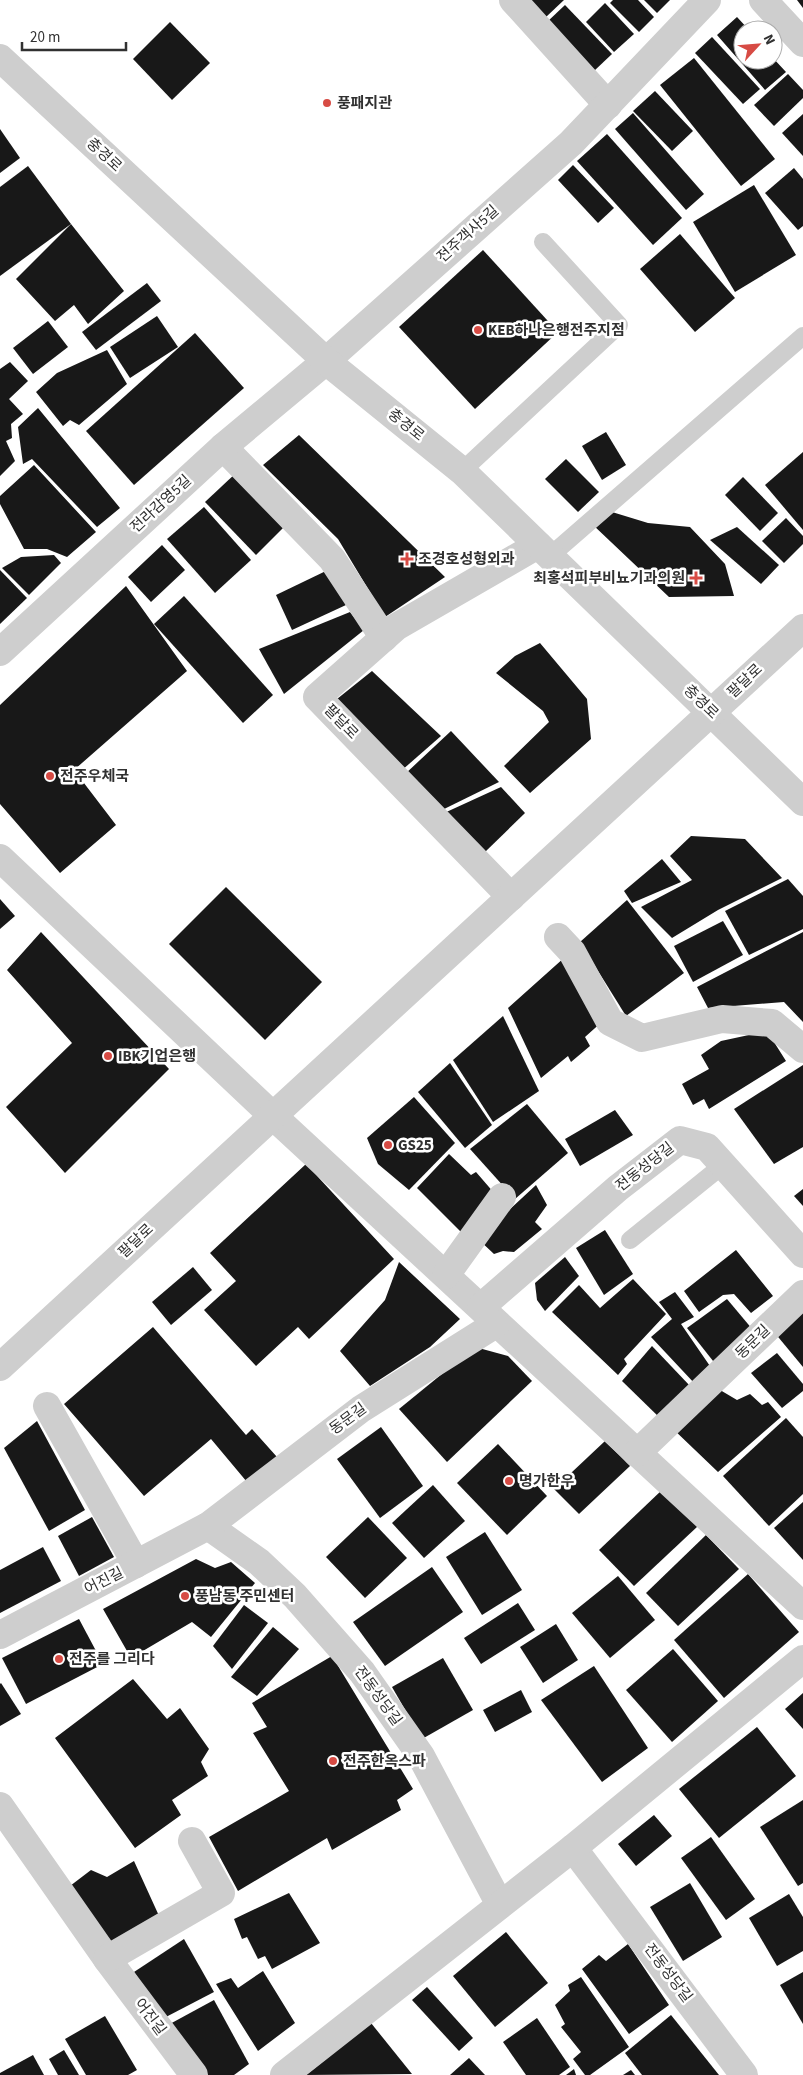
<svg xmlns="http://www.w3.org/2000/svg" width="803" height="2075" font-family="'Source Sans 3','Noto Sans KR',sans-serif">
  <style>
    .building { fill: #181818 }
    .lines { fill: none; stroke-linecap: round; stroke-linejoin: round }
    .service { stroke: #cecece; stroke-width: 18 }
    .minor { stroke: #cecece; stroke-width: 28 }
    .tertiary { stroke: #cecece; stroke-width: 28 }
    .poi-dot { fill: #d74b44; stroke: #fff; stroke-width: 2 }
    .labels { text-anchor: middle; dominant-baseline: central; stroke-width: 5; stroke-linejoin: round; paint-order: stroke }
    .poi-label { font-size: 15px; font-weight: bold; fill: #313131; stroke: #fff; text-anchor: start }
    .street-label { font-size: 15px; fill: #313131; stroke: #fff }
  </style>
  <rect width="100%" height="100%" fill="#fff"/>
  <g class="building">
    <polygon points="529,0 564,0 546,17"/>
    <polygon points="613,0 638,0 654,17 639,32 610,3"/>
    <polygon points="644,0 670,0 657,13"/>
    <polygon points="797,0 803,0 803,8"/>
    <polygon points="605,3 634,34 614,52 586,22"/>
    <polygon points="565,5 612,54 594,71 547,22"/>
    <polygon points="737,17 749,30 743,30 743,60 773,60 773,58 786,72 765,90 717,35"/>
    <polygon points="170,22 210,63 172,100 133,59"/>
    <polygon points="712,37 760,89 743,104 695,53"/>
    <polygon points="694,58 775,159 741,186 660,85"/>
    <polygon points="788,74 803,90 803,98 774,126 754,105"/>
    <polygon points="655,91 693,131 672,151 633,111"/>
    <polygon points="633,113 704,194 686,210 615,129"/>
    <polygon points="803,114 803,156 782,133"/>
    <polygon points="0,129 20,158 0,173"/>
    <polygon points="607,134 682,218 653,245 577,161"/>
    <polygon points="573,165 614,208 598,223 558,180"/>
    <polygon points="28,166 71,224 0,276 0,187"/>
    <polygon points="794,168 803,179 803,226 798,230 765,193"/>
    <polygon points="754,185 796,255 735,292 693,222"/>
    <polygon points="71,224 124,291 88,324 74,305 55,321 16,279"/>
    <polygon points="680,234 735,298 695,332 640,269"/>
    <polygon points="483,250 558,332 475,409 399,327"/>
    <polygon points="147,283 161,301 96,350 82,332"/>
    <polygon points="157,316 178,347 130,378 110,347"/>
    <polygon points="48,321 68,347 33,374 13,348"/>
    <polygon points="195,333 244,388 134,485 86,431"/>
    <polygon points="107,350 127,384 79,425 70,420 63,426 36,392 57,373"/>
    <polygon points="10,362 28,381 9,399 23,414 11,424 12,438 6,441 15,461 0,476 0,369"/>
    <polygon points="38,408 120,508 97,527 32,459 23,464 18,427"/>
    <polygon points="606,432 626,465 602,480 582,446"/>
    <polygon points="299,435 445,577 385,617 338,539 263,465"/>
    <polygon points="803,452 803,530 765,485"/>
    <polygon points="566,459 599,492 578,512 545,479"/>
    <polygon points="34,465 96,532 67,557 47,549 24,549 0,504 0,496"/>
    <polygon points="237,472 287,524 256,555 205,502"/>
    <polygon points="743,477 778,513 760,531 725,495"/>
    <polygon points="204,507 251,560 215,593 167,539"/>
    <polygon points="612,512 648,523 690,527 725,564 734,596 669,597 592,524"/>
    <polygon points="786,518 803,536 803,544 784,563 762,541"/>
    <polygon points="737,527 779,565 761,584 710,540"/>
    <polygon points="162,545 185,570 151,602 128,577"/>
    <polygon points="54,555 61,563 29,595 2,568 21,557"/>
    <polygon points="330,569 346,605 292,630 276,595"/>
    <polygon points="0,570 27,598 0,624"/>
    <polygon points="126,586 187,671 74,770 116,825 60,873 0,804 0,705"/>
    <polygon points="184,596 273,695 243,723 154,624"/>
    <polygon points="350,612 364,630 284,694 259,649"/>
    <polygon points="540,643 587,699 591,739 530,793 504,766 549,722 543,711 496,673 515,656"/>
    <polygon points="372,671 441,736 401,771 337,699"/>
    <polygon points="451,731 499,782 438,812 404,775"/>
    <polygon points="501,787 525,813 484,853 442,814"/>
    <polygon points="691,836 745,839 782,878 718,910 672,938 641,907 692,880 670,856"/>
    <polygon points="662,859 681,882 632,903 624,891"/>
    <polygon points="788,879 803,896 803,929 749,955 725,911"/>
    <polygon points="226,887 322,982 265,1040 169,944"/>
    <polygon points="0,899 15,916 0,929"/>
    <polygon points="627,900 684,973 626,1016 580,942"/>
    <polygon points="723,921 743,955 693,982 674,946"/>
    <polygon points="41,932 169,1069 65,1173 6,1107 72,1043 7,970"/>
    <polygon points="803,932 803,1022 784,1002 708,1008 697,987"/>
    <polygon points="565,957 604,1020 585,1037 590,1046 571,1062 568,1056 541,1078 508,1008"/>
    <polygon points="503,1016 539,1091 493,1122 453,1060"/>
    <polygon points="767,1031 786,1061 709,1109 704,1099 693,1105 682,1084 709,1069 701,1055 721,1041"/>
    <polygon points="450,1063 492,1125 465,1148 418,1092"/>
    <polygon points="803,1065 803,1147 774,1164 734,1109"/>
    <polygon points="414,1097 455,1143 409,1190 378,1164 367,1138"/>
    <polygon points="527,1104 568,1153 515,1199 470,1149"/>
    <polygon points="615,1110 633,1135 580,1166 565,1139"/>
    <polygon points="449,1154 471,1175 476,1172 495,1194 466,1237 417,1188"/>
    <polygon points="306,1164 394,1259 309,1339 298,1327 256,1366 204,1310 236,1281 210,1253"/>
    <polygon points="536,1185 547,1205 535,1222 542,1229 514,1252 503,1251 494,1254 478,1239"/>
    <polygon points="803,1189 803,1206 794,1196"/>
    <polygon points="605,1230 633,1274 604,1295 576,1248"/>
    <polygon points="736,1250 773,1296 751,1313 734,1294 723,1295 699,1312 684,1291"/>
    <polygon points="565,1257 579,1276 545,1311 537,1300 535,1283"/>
    <polygon points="399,1262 460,1319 430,1347 370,1386 340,1351 385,1300"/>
    <polygon points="193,1267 212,1290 171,1325 152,1302"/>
    <polygon points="633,1279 666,1314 624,1359 627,1364 618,1375 552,1312 579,1285 600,1308"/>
    <polygon points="675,1292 694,1317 681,1324 712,1369 696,1385 651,1337 672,1319 659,1302"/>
    <polygon points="727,1299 753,1330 717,1366 687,1328"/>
    <polygon points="803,1311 803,1367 774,1332"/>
    <polygon points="153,1327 246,1435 252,1429 277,1457 247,1482 211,1439 144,1496 64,1404"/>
    <polygon points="652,1346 691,1387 662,1420 622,1381"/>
    <polygon points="475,1347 508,1356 532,1381 447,1462 399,1409"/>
    <polygon points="777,1353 803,1384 803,1391 782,1408 751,1373"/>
    <polygon points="715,1387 737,1400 750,1394 762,1405 768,1402 781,1417 718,1472 671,1427"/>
    <polygon points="786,1418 803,1437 803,1494 769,1526 723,1476"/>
    <polygon points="37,1421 85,1510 49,1531 4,1448"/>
    <polygon points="381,1427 423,1486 380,1518 337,1459"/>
    <polygon points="605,1441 630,1466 579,1514 554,1489"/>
    <polygon points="498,1444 547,1496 507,1535 457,1483"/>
    <polygon points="433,1485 465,1521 424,1558 392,1523"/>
    <polygon points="663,1489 698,1526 634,1586 599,1550"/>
    <polygon points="803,1502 803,1560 774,1528"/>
    <polygon points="92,1517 114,1557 79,1576 58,1536"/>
    <polygon points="368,1517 407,1558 365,1598 326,1557"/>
    <polygon points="485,1532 522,1590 482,1615 446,1557"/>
    <polygon points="706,1535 739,1569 678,1626 646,1593"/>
    <polygon points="43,1547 61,1581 0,1613 0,1570"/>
    <polygon points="196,1559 215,1568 231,1562 255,1583 211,1637 192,1622 131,1658 103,1609"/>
    <polygon points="432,1567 463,1612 385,1666 353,1622"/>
    <polygon points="748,1574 799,1632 724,1698 674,1640"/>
    <polygon points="618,1576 655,1620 610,1658 572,1613"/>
    <polygon points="518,1603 535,1630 481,1664 464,1638"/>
    <polygon points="244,1605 268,1623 232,1669 213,1646"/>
    <polygon points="79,1619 103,1664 26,1704 2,1658"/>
    <polygon points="556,1624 578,1660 543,1683 520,1647"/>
    <polygon points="273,1627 299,1649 257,1696 231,1677"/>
    <polygon points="673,1649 718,1701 672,1742 626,1690"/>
    <polygon points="332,1656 413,1789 397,1800 401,1810 332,1850 327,1838 238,1891 209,1837 289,1791 253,1733 267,1727 252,1703"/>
    <polygon points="443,1658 473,1710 422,1739 392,1687"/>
    <polygon points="594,1666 648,1748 602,1782 541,1700"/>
    <polygon points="133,1679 167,1719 180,1708 209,1749 201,1762 208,1776 172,1800 181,1815 135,1848 55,1738"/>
    <polygon points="1,1683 21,1714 0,1726 0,1684"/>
    <polygon points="521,1690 532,1712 495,1732 483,1710"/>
    <polygon points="803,1693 803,1729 785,1709"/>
    <polygon points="757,1727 796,1776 719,1838 679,1789"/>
    <polygon points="803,1800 803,1883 798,1886 760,1827"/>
    <polygon points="654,1815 672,1836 636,1866 618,1844"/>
    <polygon points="711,1837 755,1899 726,1920 681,1858"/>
    <polygon points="134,1861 160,1918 109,1946 70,1886 91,1870 107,1877"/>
    <polygon points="690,1883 722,1937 683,1961 650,1907"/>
    <polygon points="289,1893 320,1943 272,1969 265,1956 258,1959 247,1937 242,1939 234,1919"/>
    <polygon points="789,1894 803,1917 803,1951 777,1966 749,1918"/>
    <polygon points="506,1932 548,1983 495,2027 453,1976"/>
    <polygon points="184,1939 214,1992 164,2018 134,1972"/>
    <polygon points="628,1944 669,2005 629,2034 582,1969 599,1955 606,1961"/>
    <polygon points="263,1971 295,2023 258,2051 216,1984 231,1978 238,1988"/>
    <polygon points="803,1972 803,2024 780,1985"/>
    <polygon points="581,1977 629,2047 590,2075 585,2075 573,2059 581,2052 561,2027 565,2024 555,2005 570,1991 568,1985"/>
    <polygon points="427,1987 473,2038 459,2051 412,2000"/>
    <polygon points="214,2000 249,2064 234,2075 207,2075 168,2025"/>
    <polygon points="671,2015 719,2075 642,2075 625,2053"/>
    <polygon points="105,2016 137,2070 128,2075 86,2075 65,2039"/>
    <polygon points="537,2018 570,2067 559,2075 526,2075 503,2042"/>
    <polygon points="371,2023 412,2074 306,2075"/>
    <polygon points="64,2050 79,2075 58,2075 49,2059"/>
    <polygon points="33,2055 44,2075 0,2075 0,2073"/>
    <polygon points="469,2058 485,2075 450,2075"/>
    <polygon points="574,2069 576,2075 566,2075"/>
    <polygon points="631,2070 635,2075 623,2075"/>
  </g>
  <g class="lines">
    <g class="service">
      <polyline points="462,471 619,325 543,242"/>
      <polyline points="550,556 803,336"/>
      <polyline points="630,1240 723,1165"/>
    </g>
    <g class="minor">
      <polyline points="513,0 608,105"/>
      <polyline points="763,0 803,43"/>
      <polyline points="223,447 332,559 384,638"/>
      <polyline points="0,652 223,447 326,361 571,143 707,0"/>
      <polyline points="0,858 273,1116 803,1606"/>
      <polyline points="511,897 317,697 396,627 538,545"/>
      <polyline points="558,937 572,952 610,1022 642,1038 722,1019 772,1023 803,1049"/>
      <polyline points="446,1275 502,1197"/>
      <polyline points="481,1307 618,1188 680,1140 707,1147 803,1254"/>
      <polyline points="47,1406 136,1564"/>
      <polyline points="637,1453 803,1294"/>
      <polyline points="208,1526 259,1562 295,1596 362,1672 421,1756 500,1905"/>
      <polyline points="0,1635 208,1526 361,1409 496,1324"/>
      <polyline points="0,1806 107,1959 194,2075"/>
      <polyline points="573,1848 744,2075"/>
      <polyline points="107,1959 221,1893 192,1841"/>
      <polyline points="284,2075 573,1848 803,1659"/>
    </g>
    <g class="tertiary">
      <polyline points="0,58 326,361 462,471 803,802"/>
      <polyline points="0,1367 803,628"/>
    </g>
  </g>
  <g class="poi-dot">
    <circle cx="327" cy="103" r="5"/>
    <circle cx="478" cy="330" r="5"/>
    <path d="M404.5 551.5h5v5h5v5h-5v5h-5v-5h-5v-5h5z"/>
    <path d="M693.5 570.5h5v5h5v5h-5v5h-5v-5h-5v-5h5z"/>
    <circle cx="50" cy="776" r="5"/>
    <circle cx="108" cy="1056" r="5"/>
    <circle cx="388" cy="1145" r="5"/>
    <circle cx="509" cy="1481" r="5"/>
    <circle cx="185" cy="1596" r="5"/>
    <circle cx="59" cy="1659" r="5"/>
    <circle cx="333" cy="1761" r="5"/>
  </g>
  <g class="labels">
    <g class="poi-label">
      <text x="337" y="103">풍패지관</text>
      <text x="488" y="330">KEB하나은행전주지점</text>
      <text x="418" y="559">조경호성형외과</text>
      <text x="685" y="578" text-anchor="end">최홍석피부비뇨기과의원</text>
      <text x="60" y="776">전주우체국</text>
      <text x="118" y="1056">IBK기업은행</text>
      <text x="398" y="1145">GS25</text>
      <text x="519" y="1481">명가한우</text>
      <text x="195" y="1596">풍남동 주민센터</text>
      <text x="69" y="1659">전주를 그리다</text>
      <text x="343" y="1761">전주한옥스파</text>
    </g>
    <g class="street-label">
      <text transform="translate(104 155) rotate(43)">충경로</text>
      <text transform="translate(468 234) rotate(-42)">전주객사5길</text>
      <text transform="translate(406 425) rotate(39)">충경로</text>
      <text transform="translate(161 504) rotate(-43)">전라감영5길</text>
      <text transform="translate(745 681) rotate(-43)">팔달로</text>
      <text transform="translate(701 702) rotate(44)">충경로</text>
      <text transform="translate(341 722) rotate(46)">팔달로</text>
      <text transform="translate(645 1167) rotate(-38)">전동성당길</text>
      <text transform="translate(136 1241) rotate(-43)">팔달로</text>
      <text transform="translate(753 1342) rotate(-44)">동문길</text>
      <text transform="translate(348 1419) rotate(-36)">동문길</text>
      <text transform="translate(104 1581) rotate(-27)">어진길</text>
      <text transform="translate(378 1696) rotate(54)">전동성당길</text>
      <text transform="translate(668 1973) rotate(53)">전동성당길</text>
      <text transform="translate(150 2017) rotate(53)">어진길</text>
    </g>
  </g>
  <g transform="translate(758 45) rotate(64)"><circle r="24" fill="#ffffff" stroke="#adadad"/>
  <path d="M0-4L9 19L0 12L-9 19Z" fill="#d74b44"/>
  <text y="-8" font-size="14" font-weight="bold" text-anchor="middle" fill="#313131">N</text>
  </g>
  <path d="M22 42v8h104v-8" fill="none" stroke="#313131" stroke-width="2.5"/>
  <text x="30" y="42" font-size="15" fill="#313131" stroke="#ffffff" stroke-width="4" paint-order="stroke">20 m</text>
</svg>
